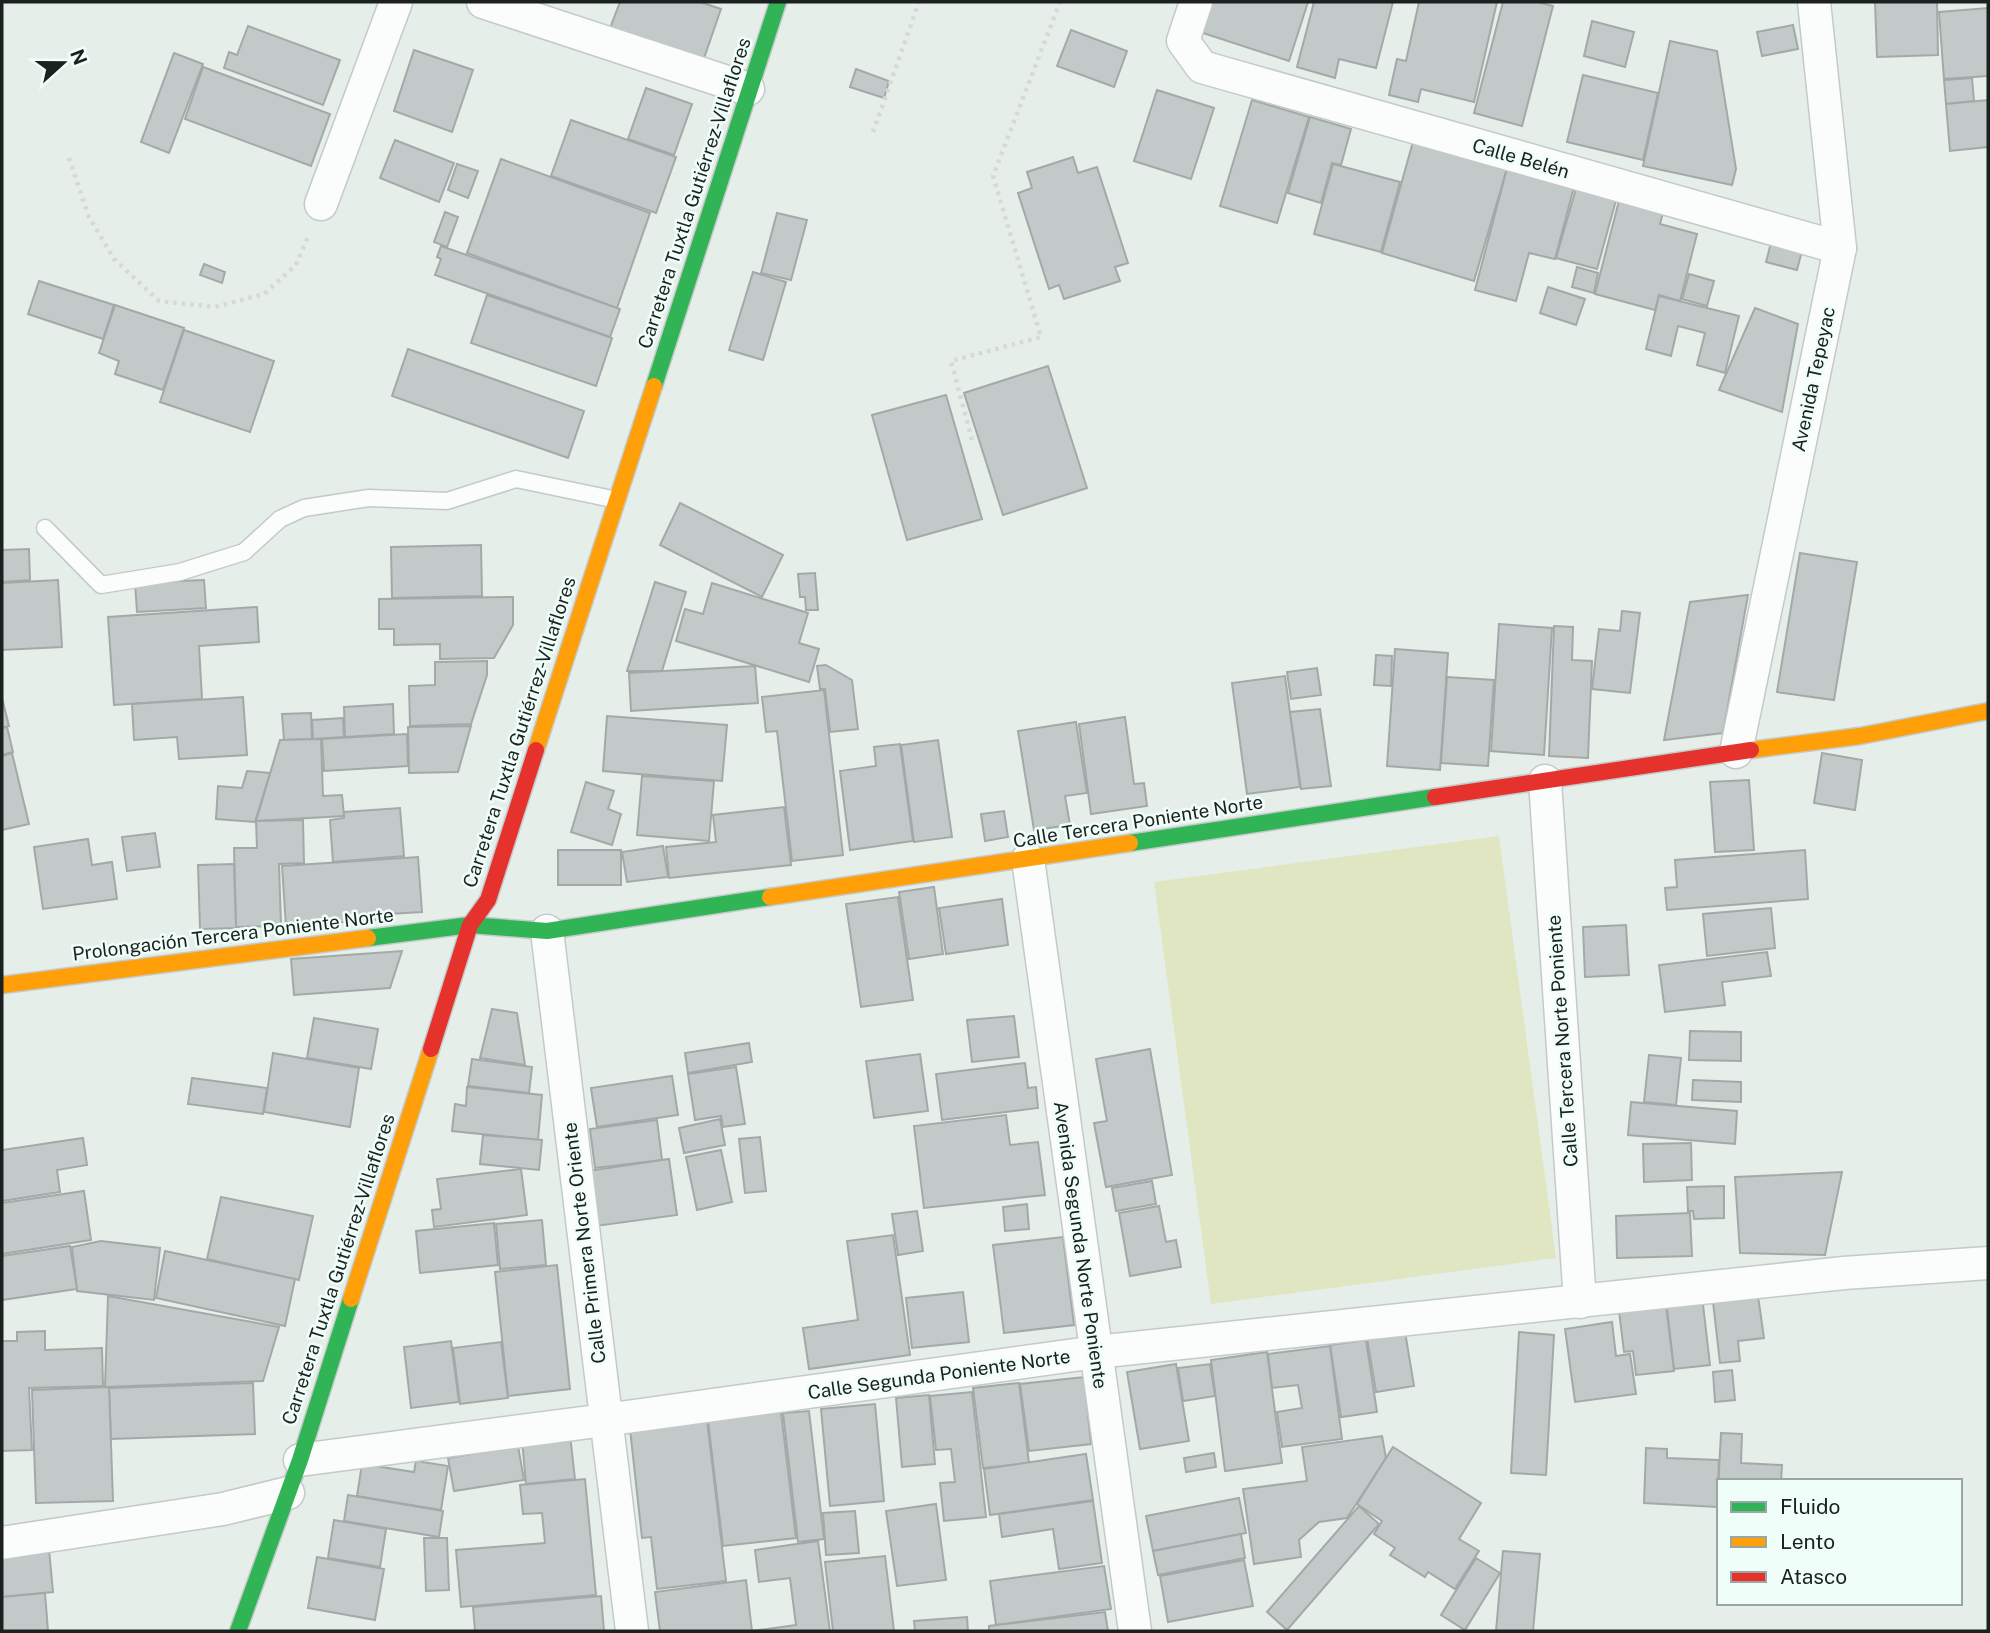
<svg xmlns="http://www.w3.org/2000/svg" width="1990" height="1633" font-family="'Public Sans',sans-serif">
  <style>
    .green { fill: #e1e6c2 }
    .building { fill: #c3c9c8; stroke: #a3a9a7; stroke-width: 2 }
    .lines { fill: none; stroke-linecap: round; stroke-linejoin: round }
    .lane-casing { stroke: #c4cac7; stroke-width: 19 }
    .street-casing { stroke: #c4cac7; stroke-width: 35 }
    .fast-casing { stroke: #c4cac7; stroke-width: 19 }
    .slow-casing { stroke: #c4cac7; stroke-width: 19 }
    .jam-casing { stroke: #c4cac7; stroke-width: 19 }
    .path { stroke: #d6d9d7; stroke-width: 4.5; stroke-dasharray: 3.5 5; stroke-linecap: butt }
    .lane { stroke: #fbfcfc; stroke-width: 16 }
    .street { stroke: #fbfcfc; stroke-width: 32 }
    .fast { stroke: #30b455; stroke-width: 16 }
    .slow { stroke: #ff9f0a; stroke-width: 16 }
    .jam { stroke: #e5322d; stroke-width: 16 }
    .labels { text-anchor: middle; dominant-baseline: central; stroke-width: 5; stroke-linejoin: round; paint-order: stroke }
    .street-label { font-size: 19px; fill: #1b211f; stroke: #effef8 }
  </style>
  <rect width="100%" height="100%" fill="#e6eeea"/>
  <polygon class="green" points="1499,836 1556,1258 1211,1304 1154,882"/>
  <g class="building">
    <polygon points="620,2 700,2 721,9 702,64 609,31"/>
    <polygon points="1206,2 1308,2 1289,61 1197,31"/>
    <polygon points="1314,2 1393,2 1376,68 1339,59 1335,78 1297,67"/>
    <polygon points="1419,2 1497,2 1474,102 1421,89 1418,102 1389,95 1397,59 1406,61"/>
    <polygon points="1503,2 1537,2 1553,6 1522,126 1474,113"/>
    <polygon points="1875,2 1937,2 1938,55 1877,57"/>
    <polygon points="1988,8 1988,76 1944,79 1939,12"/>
    <polygon points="1592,21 1634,32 1625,67 1584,56"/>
    <polygon points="1793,25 1798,49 1762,56 1757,32"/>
    <polygon points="248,26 340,60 323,105 224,68 229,52 237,55"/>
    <polygon points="1071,30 1127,51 1114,87 1057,66"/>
    <polygon points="1670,41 1717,51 1736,169 1732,185 1643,166"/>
    <polygon points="414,50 473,70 452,132 394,111"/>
    <polygon points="174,53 203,64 169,153 141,142"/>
    <polygon points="203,67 330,114 311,166 185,119"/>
    <polygon points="856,69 889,81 884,98 850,87"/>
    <polygon points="1583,75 1658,93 1643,160 1567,142"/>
    <polygon points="1972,78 1974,101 1946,104 1944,80"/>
    <polygon points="646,88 692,104 674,155 628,139"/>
    <polygon points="1157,90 1214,108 1191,179 1134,161"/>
    <polygon points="1252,100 1309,117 1277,223 1220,206"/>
    <polygon points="1988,100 1988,147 1950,151 1946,104"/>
    <polygon points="1310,117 1351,129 1341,165 1332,163 1321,203 1288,193"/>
    <polygon points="571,120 676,157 656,213 551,176"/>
    <polygon points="1414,138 1508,165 1474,281 1382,253"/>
    <polygon points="395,140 454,163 439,202 380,178"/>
    <polygon points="1073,157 1078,173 1097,167 1128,263 1115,267 1120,281 1064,299 1059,285 1049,289 1018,193 1032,188 1027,172"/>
    <polygon points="501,159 650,213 617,308 467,253"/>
    <polygon points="1509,161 1576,179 1555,259 1529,253 1516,301 1475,290"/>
    <polygon points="457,164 478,171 468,198 448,190"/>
    <polygon points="1333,164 1400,182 1381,252 1314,234"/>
    <polygon points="1578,182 1618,193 1597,269 1556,258"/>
    <polygon points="1621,193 1665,205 1660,224 1697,234 1680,301 1659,295 1655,310 1595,294"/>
    <polygon points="445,212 458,217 447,247 434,242"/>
    <polygon points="777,213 807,220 791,280 761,273"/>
    <polygon points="1772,239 1803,247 1797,270 1766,262"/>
    <polygon points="441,246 620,309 610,337 435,275 441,259 437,257"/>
    <polygon points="204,264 225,272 222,283 200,275"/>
    <polygon points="1577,267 1598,273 1594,293 1572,287"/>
    <polygon points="753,272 786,282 763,360 729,350"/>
    <polygon points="1689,274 1714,281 1707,306 1682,299"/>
    <polygon points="39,281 114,305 103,339 28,314"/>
    <polygon points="1548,287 1585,299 1576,325 1540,313"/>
    <polygon points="487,295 612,338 596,386 471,343"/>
    <polygon points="1659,296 1739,316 1725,373 1697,365 1705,333 1678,326 1671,356 1646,349"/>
    <polygon points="115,305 184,328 163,390 115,374 119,361 99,353"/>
    <polygon points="1755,308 1798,324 1782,412 1719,390"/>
    <polygon points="184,330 274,361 250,432 160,402"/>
    <polygon points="408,349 584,411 568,458 392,396"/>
    <polygon points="1048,366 1087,488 1003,515 964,393"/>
    <polygon points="946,395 982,519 907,540 872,415"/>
    <polygon points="680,503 783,555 762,597 660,545"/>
    <polygon points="481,545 482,596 392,598 391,547"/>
    <polygon points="29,549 30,580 2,582 2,550"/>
    <polygon points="1800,553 1857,562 1834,700 1777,692"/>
    <polygon points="815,573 818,610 806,610 805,597 800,597 798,574"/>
    <polygon points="58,580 62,647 2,650 2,583"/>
    <polygon points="204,580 206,608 137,612 135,583"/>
    <polygon points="655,582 686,592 662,671 627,671"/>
    <polygon points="712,583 808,613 799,643 819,649 809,682 676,641 685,609 703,614"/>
    <polygon points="1748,595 1723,733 1664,740 1690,602"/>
    <polygon points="513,597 513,625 494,658 440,659 440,644 394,645 394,629 379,629 379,599"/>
    <polygon points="257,607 259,642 199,646 202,699 114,705 108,617"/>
    <polygon points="1622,611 1640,613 1630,693 1592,689 1599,629 1620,631"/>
    <polygon points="1499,624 1552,628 1544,755 1491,751"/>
    <polygon points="1554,626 1573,627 1572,660 1592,661 1588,758 1549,756"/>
    <polygon points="1395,649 1448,653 1440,770 1387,766"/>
    <polygon points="1376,655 1392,656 1391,686 1374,685"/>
    <polygon points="487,661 487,675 471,724 410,726 409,686 435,685 435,662"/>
    <polygon points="826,665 852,680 858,729 830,732 825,689 820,689 817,666"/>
    <polygon points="755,666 758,703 631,711 629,673"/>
    <polygon points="1317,668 1321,695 1291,699 1287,672"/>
    <polygon points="1285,676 1300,787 1247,794 1232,683"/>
    <polygon points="1447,677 1494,680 1488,766 1441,763"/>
    <polygon points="824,690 843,855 792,861 777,731 766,732 762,697"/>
    <polygon points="243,697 247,755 179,759 177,737 134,740 132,704"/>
    <polygon points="2,698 9,726 2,728"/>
    <polygon points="393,704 394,734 345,737 344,707"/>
    <polygon points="1320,709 1331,786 1301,789 1290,712"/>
    <polygon points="311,713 312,739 284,740 282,714"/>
    <polygon points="607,716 727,725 722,781 603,771"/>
    <polygon points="1125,717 1134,784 1144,783 1147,806 1091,814 1079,724"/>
    <polygon points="343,718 344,737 313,739 312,720"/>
    <polygon points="1076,722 1087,793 1065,796 1070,825 1034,830 1018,731"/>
    <polygon points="471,726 458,772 409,773 408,727"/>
    <polygon points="7,727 13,752 2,755 2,728"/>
    <polygon points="407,734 408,766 324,771 322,739"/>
    <polygon points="321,739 323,796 342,795 344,816 256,821 280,740"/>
    <polygon points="938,740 952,837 914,842 901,745"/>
    <polygon points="900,744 913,841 850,850 840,771 876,766 874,747"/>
    <polygon points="12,753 29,824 2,830 2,756"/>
    <polygon points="1822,753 1862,760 1855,810 1814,803"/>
    <polygon points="247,771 270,773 255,822 216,819 218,786 242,788"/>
    <polygon points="642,776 714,781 709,841 637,835"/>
    <polygon points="1749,780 1754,850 1715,852 1710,782"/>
    <polygon points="586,782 614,791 608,809 621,814 612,845 571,832"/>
    <polygon points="784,807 791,865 669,878 666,847 716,842 713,815"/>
    <polygon points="400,808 404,856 333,862 330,820 344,818 344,812"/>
    <polygon points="1004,811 1008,837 985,841 981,814"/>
    <polygon points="303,820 304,863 279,864 281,926 236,927 234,848 257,848 256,821"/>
    <polygon points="155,833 160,867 127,871 122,837"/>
    <polygon points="88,839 92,865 112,862 117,899 43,909 34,847"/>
    <polygon points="663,846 668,877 627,882 622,852"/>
    <rect x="558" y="850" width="63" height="35"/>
    <polygon points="1805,850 1808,899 1667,910 1665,888 1677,887 1675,860"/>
    <polygon points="418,857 422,912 388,914 388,919 286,926 282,866"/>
    <polygon points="234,864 236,928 200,929 198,865"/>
    <polygon points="934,887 943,954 909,959 899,892"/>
    <polygon points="898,897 913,1000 861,1007 846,904"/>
    <polygon points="1002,899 1008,945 946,954 939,908"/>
    <polygon points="1771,908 1775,948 1707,956 1703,914"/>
    <polygon points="1626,925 1629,975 1585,977 1583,927"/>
    <polygon points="402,951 390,988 294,995 291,959"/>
    <polygon points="1767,952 1771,976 1722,982 1725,1005 1665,1012 1659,965"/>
    <polygon points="492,1009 517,1013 525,1065 480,1058"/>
    <polygon points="1014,1016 1019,1057 972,1062 967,1020"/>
    <polygon points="314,1018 378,1029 371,1069 307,1058"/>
    <polygon points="1690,1031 1741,1032 1741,1061 1689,1060"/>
    <polygon points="749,1043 752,1062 688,1073 685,1053"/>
    <polygon points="1150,1049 1172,1175 1106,1187 1094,1123 1107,1121 1096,1059"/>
    <polygon points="273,1053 359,1068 350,1127 264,1112"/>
    <polygon points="920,1054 928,1111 874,1118 866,1061"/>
    <polygon points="1649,1055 1681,1058 1676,1105 1644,1102"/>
    <polygon points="472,1059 532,1067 529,1093 468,1086"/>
    <polygon points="1025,1063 1028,1088 1036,1087 1038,1108 942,1120 936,1074"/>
    <polygon points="736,1067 745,1124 723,1127 721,1116 695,1120 688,1074"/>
    <polygon points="672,1076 678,1115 597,1127 591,1088"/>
    <polygon points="192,1078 267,1088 263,1114 188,1104"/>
    <polygon points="1693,1080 1741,1082 1741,1102 1692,1100"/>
    <polygon points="467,1087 542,1095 538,1140 452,1131 455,1104 466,1106"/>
    <polygon points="1631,1102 1737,1111 1735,1144 1628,1135"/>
    <polygon points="1006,1115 1010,1145 1038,1142 1045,1195 924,1208 914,1126"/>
    <polygon points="720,1119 725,1145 684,1153 679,1128"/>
    <polygon points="657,1120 662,1160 595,1168 590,1129"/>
    <polygon points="483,1135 542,1140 539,1170 480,1164"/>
    <polygon points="760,1137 766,1191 745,1193 739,1139"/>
    <polygon points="83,1138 87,1165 57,1170 60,1192 2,1201 2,1150"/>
    <polygon points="1691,1143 1692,1180 1644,1182 1643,1144"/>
    <polygon points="721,1150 732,1202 697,1210 686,1157"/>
    <polygon points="669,1159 677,1215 596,1226 588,1171"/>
    <polygon points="521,1169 527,1215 434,1227 432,1210 441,1209 437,1179"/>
    <polygon points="1842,1172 1825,1255 1740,1253 1735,1177"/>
    <polygon points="1152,1181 1156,1204 1116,1211 1112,1188"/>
    <polygon points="1724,1186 1724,1218 1694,1219 1693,1211 1688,1211 1687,1187"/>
    <polygon points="84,1191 91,1240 2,1254 2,1203"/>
    <polygon points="221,1197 313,1216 299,1280 207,1259"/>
    <polygon points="1027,1204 1029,1229 1005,1231 1003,1207"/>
    <polygon points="1159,1206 1166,1242 1176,1240 1181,1267 1130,1276 1119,1213"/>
    <polygon points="917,1211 923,1251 898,1255 892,1214"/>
    <polygon points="1690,1213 1692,1256 1617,1258 1616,1216"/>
    <polygon points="542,1220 546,1265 500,1269 496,1224"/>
    <polygon points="494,1223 498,1265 420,1273 416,1231"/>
    <polygon points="893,1235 910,1355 809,1369 803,1328 858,1320 847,1241"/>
    <polygon points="1063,1237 1074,1325 1004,1333 993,1245"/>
    <polygon points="101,1241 160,1248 154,1300 77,1291 72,1247"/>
    <polygon points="70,1246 77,1289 2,1300 2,1256"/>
    <polygon points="165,1251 295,1279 285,1326 156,1298"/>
    <polygon points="557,1265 570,1389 508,1396 495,1272"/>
    <polygon points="963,1292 969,1342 912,1348 906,1298"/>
    <polygon points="108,1296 279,1327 263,1381 105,1387"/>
    <polygon points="1702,1296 1710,1365 1674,1369 1666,1300"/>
    <polygon points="1758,1296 1764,1338 1738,1341 1740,1361 1720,1363 1713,1302"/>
    <polygon points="1666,1306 1674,1371 1636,1375 1633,1351 1624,1352 1619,1311"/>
    <polygon points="1612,1322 1616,1356 1630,1354 1636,1394 1575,1402 1565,1329"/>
    <polygon points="45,1331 45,1350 102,1348 103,1386 29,1388 32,1450 2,1451 2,1341 17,1341 17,1332"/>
    <polygon points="1405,1332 1414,1386 1376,1392 1367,1338"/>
    <polygon points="1519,1332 1554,1335 1546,1475 1511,1473"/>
    <polygon points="1366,1340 1377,1412 1341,1417 1330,1345"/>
    <polygon points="451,1341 459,1402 411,1408 404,1347"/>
    <polygon points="501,1342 508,1398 460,1404 453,1348"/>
    <polygon points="1330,1346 1342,1439 1282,1447 1277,1412 1302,1408 1298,1385 1272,1388 1268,1354"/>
    <polygon points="1267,1352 1282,1463 1225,1471 1211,1360"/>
    <polygon points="1176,1364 1189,1441 1140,1449 1127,1372"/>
    <polygon points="1210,1364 1215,1396 1183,1401 1178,1368"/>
    <polygon points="1732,1370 1735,1400 1715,1402 1713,1372"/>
    <polygon points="1084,1377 1091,1444 1029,1451 1020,1384"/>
    <polygon points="253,1383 255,1434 111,1439 109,1388"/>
    <polygon points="1019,1383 1029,1463 983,1468 973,1388"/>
    <polygon points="109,1387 113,1501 36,1503 32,1390"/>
    <polygon points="972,1392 986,1517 944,1521 940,1483 955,1482 951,1449 936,1450 930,1396"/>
    <polygon points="929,1395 935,1464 902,1467 896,1398"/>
    <polygon points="875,1404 884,1501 830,1506 821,1409"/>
    <polygon points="809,1411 824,1539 798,1542 783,1413"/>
    <polygon points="781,1412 796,1538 723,1546 708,1421"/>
    <polygon points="707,1420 726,1581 657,1589 651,1537 642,1538 630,1429"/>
    <polygon points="1721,1433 1742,1434 1741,1463 1782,1465 1781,1481 1719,1481 1717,1508"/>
    <polygon points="570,1435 575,1479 526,1484 522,1440"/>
    <polygon points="1382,1436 1386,1458 1347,1518 1319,1522 1299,1540 1301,1557 1254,1564 1243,1489 1307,1481 1302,1447"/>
    <polygon points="518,1446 524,1480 454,1491 448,1458"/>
    <polygon points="1393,1447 1481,1503 1459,1539 1479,1551 1455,1589 1428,1572 1425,1577 1390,1555 1395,1548 1374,1534 1382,1521 1357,1504"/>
    <polygon points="1646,1448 1667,1449 1667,1458 1719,1460 1717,1507 1644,1503"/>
    <polygon points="1214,1453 1216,1467 1186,1472 1184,1458"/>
    <polygon points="1086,1454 1093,1500 990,1515 984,1469"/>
    <polygon points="416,1461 448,1466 441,1510 357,1496 362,1464 414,1472"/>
    <polygon points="585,1479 596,1595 461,1607 456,1550 545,1543 542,1513 523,1514 520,1485"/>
    <polygon points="348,1495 443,1511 439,1537 344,1521"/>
    <polygon points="1239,1498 1246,1533 1153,1551 1146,1516"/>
    <polygon points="1093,1501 1102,1563 1059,1569 1053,1529 1002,1537 999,1514"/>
    <polygon points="936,1504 946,1580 897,1586 886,1511"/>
    <polygon points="1359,1506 1379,1524 1287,1630 1267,1612"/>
    <polygon points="855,1511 859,1553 826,1555 823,1513"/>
    <polygon points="334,1520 386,1529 380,1567 328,1558"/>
    <polygon points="1241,1534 1245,1558 1158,1575 1153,1551"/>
    <polygon points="424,1538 447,1538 449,1590 426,1591"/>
    <polygon points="818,1541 830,1631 660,1631 655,1592 746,1580 752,1631 796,1625 790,1578 759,1582 755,1550"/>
    <polygon points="49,1549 53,1592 2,1597 2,1554"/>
    <polygon points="1503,1551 1540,1554 1533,1631 1496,1631"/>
    <polygon points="885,1556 894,1631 833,1631 825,1562"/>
    <polygon points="317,1557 384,1569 375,1620 308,1608"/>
    <polygon points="1476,1558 1500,1573 1465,1630 1441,1615"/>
    <polygon points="1244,1560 1253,1606 1168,1622 1160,1576"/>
    <polygon points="1104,1566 1111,1609 996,1625 990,1581"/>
    <polygon points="45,1593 48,1631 2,1631 2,1597"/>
    <polygon points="601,1596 604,1631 475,1631 473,1607"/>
    <polygon points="1105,1612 1108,1631 989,1631 989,1626"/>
    <polygon points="967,1617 968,1631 915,1631 914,1621"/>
  </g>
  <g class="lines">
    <defs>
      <polyline id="lane" points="45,528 101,585 180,572 244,552 280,519 304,508 369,498 447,501 516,479 617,500"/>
      <g id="street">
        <polyline points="483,2 748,89"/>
        <polyline points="1196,2 1183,41 1202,67 1840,248"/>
        <polyline points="321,204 396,2"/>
        <polyline points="1736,752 1840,248 1814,2"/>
        <polyline points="1545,781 1580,1302"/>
        <polyline points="1028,859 1135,1631"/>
        <polyline points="547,931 632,1631"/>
        <polyline points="300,1460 605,1420 1096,1352 1844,1273 1988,1263"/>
        <polyline points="2,1543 223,1509 288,1493"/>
      </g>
      <g id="fast">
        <polyline points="654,386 778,2"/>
        <polyline points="1130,843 1435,797"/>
        <polyline points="368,938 470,925 547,931 770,897"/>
        <polyline points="238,1631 300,1460 351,1299"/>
      </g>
      <g id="slow">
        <polyline points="536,750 654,386"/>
        <polyline points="1751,750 1860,736 1988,711"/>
        <polyline points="770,897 1130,843"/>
        <polyline points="2,985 368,938"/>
        <polyline points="351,1299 431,1049"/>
      </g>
      <g id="jam">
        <polyline points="1435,797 1751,750"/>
        <polyline points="431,1049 470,925 488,900 536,750"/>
      </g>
    </defs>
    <use href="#lane" class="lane-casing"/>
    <use href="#street" class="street-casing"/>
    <use href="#fast" class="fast-casing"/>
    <use href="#slow" class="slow-casing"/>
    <use href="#jam" class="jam-casing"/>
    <g class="path">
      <polyline points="873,132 919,2"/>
      <polyline points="69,158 89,217 114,259 159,301 215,307 264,294 296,265 309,234"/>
      <polyline points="972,440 951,361 1041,337 993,176 1060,2"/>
    </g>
    <use href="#lane" class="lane"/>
    <use href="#street" class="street"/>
    <use href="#fast" class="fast"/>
    <use href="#slow" class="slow"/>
    <use href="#jam" class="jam"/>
  </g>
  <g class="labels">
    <g class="street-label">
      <text transform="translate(1521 158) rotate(16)">Calle Belén</text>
      <text transform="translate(694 193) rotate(-72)">Carretera Tuxtla Gutiérrez-Villaflores</text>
      <text transform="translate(1813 379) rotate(-78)">Avenida Tepeyac</text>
      <text transform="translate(519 732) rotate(-72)">Carretera Tuxtla Gutiérrez-Villaflores</text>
      <text transform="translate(1138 821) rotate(-9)">Calle Tercera Poniente Norte</text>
      <text transform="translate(233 934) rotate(-7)">Prolongación Tercera Poniente Norte</text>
      <text transform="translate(1562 1041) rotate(-94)">Calle Tercera Norte Poniente</text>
      <text transform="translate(584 1243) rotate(-97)">Calle Primera Norte Oriente</text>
      <text transform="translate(1081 1245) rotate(82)">Avenida Segunda Norte Poniente</text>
      <text transform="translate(338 1269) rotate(-72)">Carretera Tuxtla Gutiérrez-Villaflores</text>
      <text transform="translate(939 1374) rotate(-8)">Calle Segunda Poniente Norte</text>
    </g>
  </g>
  <rect width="1990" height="1633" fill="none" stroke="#1b211f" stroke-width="7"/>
  <rect x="1717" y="1479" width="245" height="126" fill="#effef8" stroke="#9aa6a1" stroke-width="2"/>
  <rect x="1731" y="1502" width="35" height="10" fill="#30b455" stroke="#9aa6a1" stroke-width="2"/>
  <text x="1780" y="1514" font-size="21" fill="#1b211f">Fluido</text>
  <rect x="1731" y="1537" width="35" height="10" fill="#ff9f0a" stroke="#9aa6a1" stroke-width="2"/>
  <text x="1780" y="1549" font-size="21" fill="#1b211f">Lento</text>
  <rect x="1731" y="1572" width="35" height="10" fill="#e5322d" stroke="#9aa6a1" stroke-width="2"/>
  <text x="1780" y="1584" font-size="21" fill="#1b211f">Atasco</text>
  <g transform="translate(63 63) rotate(69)" stroke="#effef8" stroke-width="5" paint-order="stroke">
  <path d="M0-5L12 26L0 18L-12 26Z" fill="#1b211f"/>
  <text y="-10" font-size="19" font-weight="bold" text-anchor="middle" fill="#1b211f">N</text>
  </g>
</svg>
